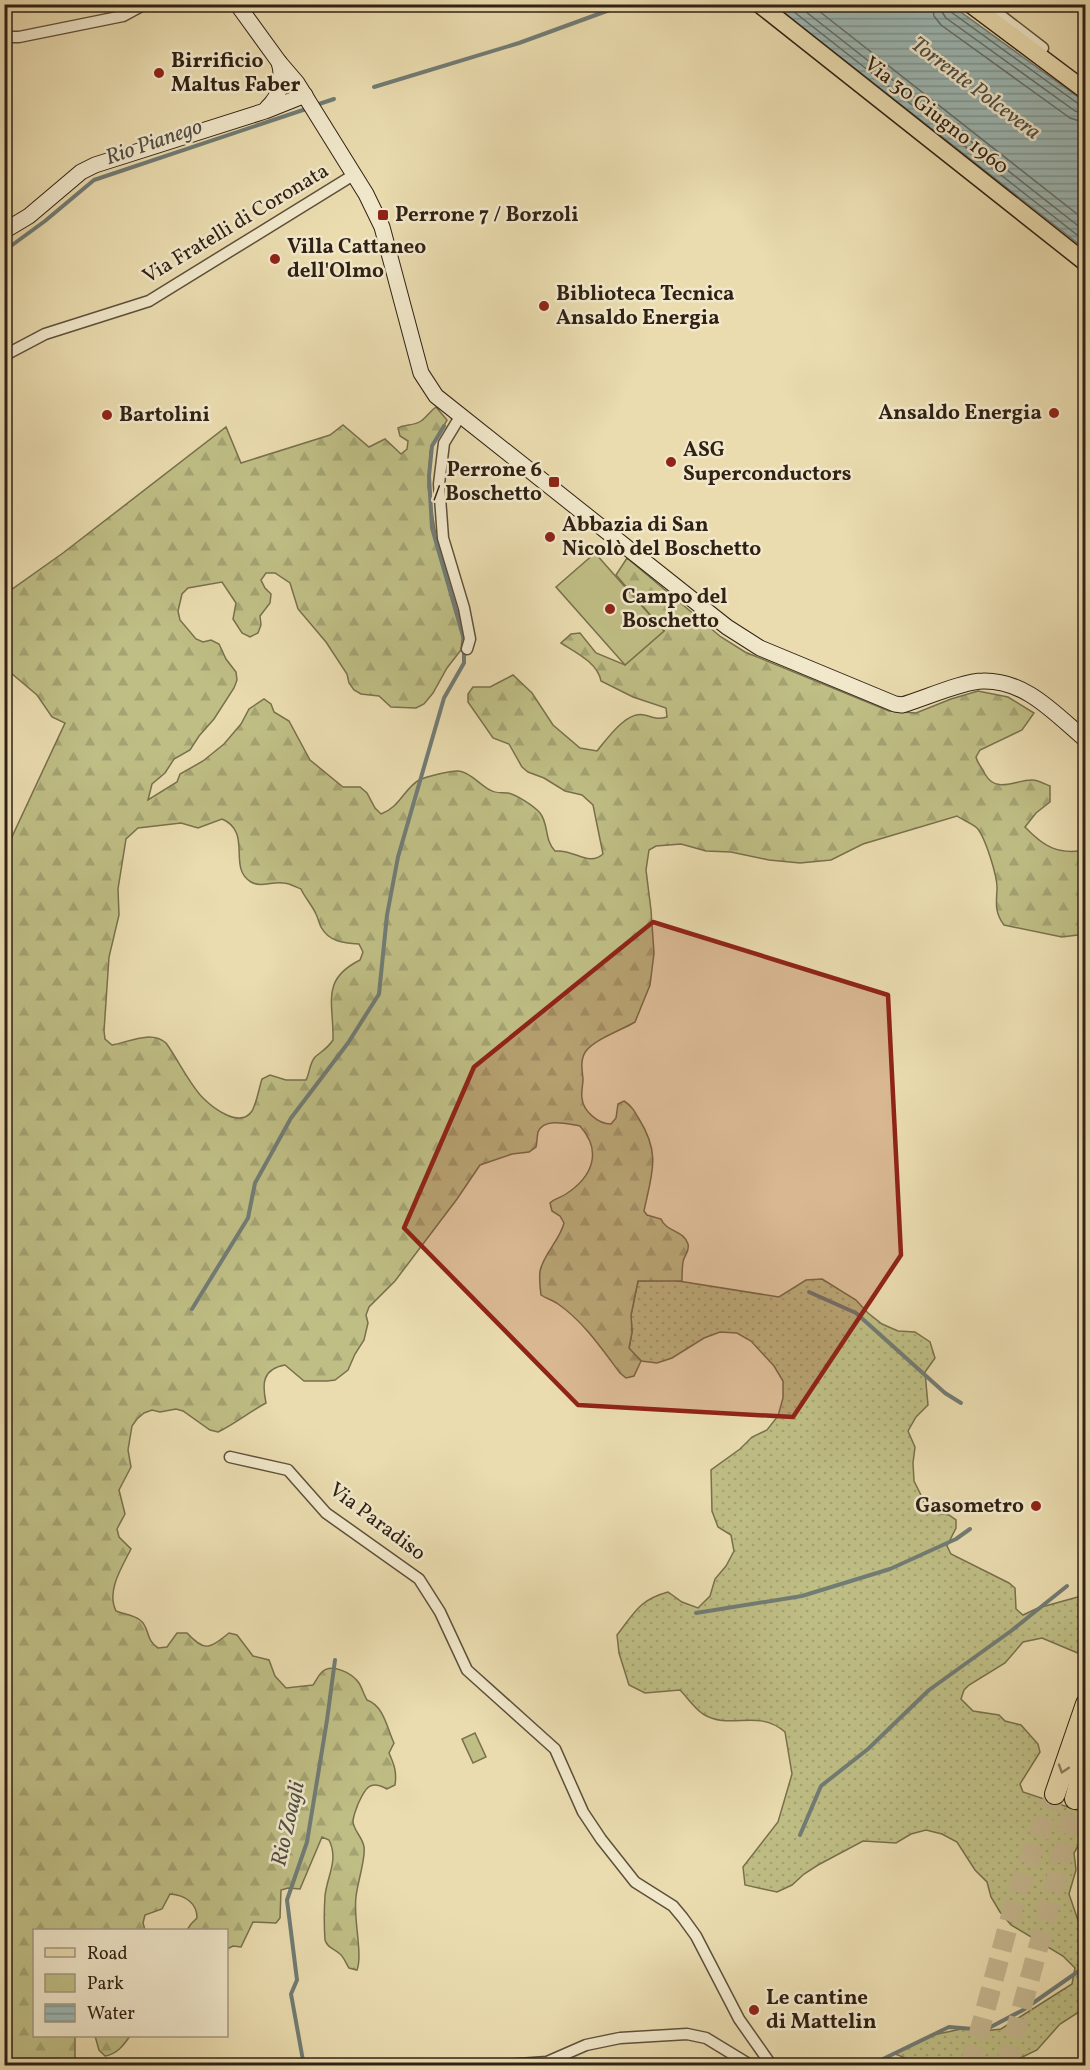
<svg xmlns="http://www.w3.org/2000/svg" width="1090" height="2070" font-family="Vollkorn,serif">
  <style>
    .grass { fill: url(#grass-dots); stroke: #78704c; stroke-width: 1.5 }
    .forest { fill: url(#forest-firs); stroke: #78704c; stroke-width: 1.5; fill-rule: evenodd }
    .green { fill: #bfbe85; stroke: #78704c; stroke-width: 1.5 }
    .water { fill: url(#water-rules); stroke: #717c75; stroke-width: 1.5 }
    .lines { fill: none; stroke-linecap: round; stroke-linejoin: round }
    .shore { stroke: #666d65; stroke-width: 1.5 }
    .stream { stroke: #717c75; stroke-width: 4 }
    .highway-tunnel { stroke: #c5b790; stroke-width: 20; stroke-dasharray: 20 10; stroke-linecap: butt }
    .street-casing { stroke: #5e503b; stroke-width: 13 }
    .secondary-casing { stroke: #302114; stroke-width: 17 }
    .primary-casing { stroke: #302114; stroke-width: 19 }
    .highway-casing { stroke: #302114; stroke-width: 22 }
    .street { stroke: #f1e8cb; stroke-width: 10 }
    .secondary { stroke: #f1e8cb; stroke-width: 15 }
    .primary { stroke: #eadcaf; stroke-width: 16 }
    .highway { stroke: #eadcaf; stroke-width: 20 }
    .oneway { stroke: #8d7e62 }
    .marked { fill: #8f2418; fill-opacity: 0.2; stroke: #8f2418; stroke-width: 4.5; stroke-linejoin: round }
    .poi-dot { fill: #8f2418; stroke: #f1e8cb; stroke-width: 2 }
    .labels { text-anchor: middle; dominant-baseline: central; stroke-width: 5; stroke-linejoin: round; paint-order: stroke }
    .poi-label { font-size: 21px; font-weight: bold; fill: #302114; stroke: #f1e8cb; text-anchor: start }
    .street-label { font-size: 21px; fill: #302114; stroke: #f1e8cb }
    .water-label { font-size: 22px; font-style: italic; fill: #504f45; stroke: #f1e8cb }
  </style>
  <defs>
    <pattern id="grass-dots" width="8" height="8" patternUnits="userSpaceOnUse" patternTransform="scale(1.5)"><rect width="8" height="8" fill="#bfbe85"/><path d="M2 2h.1M6 6h.1" fill="none" stroke="#a4a372" stroke-width="1.8" stroke-linecap="round"/></pattern>
    <pattern id="forest-firs" width="22" height="20" patternUnits="userSpaceOnUse" patternTransform="scale(1.5)"><rect width="22" height="20" fill="#bfbe85"/><path d="M5 1l3.5 6h-7zM16 11l3.5 6h-7z" fill="#a4a372"/></pattern>
    <pattern id="water-rules" width="6" height="5" patternUnits="userSpaceOnUse" patternTransform="scale(1.5)"><rect width="6" height="5" fill="#9cb9b6"/><path d="M0 2.5h6" fill="none" stroke="#809693"/></pattern>
  </defs>
  <rect width="100%" height="100%" fill="#eadcaf"/>
  <filter id="stains"><feTurbulence type="fractalNoise" baseFrequency=".00333" numOctaves="4"/><feColorMatrix values="0 0 0 0 .2 0 0 0 0 .09 0 0 0 0 .02 0 0 0 .5 -.17"/></filter>
  <radialGradient id="worn" r=".72"><stop offset=".6" stop-color="#630" stop-opacity="0"/><stop offset="1" stop-color="#630" stop-opacity=".3"/></radialGradient>
  <path class="grass" d="M 822,1279 L 856,1300 L 868,1313 L 882,1324 L 898,1331 L 915,1332 L 930,1342 L 935,1358 L 925,1372 L 928,1405 L 916,1417 L 908,1431 L 915,1447 L 913,1463 L 914,1481 L 926,1505 L 932,1512 L 949,1515 L 956,1520 L 956,1528 L 947,1546 L 951,1554 L 1009,1583 L 1015,1588 L 1016,1609 L 1023,1615 L 1038,1608 L 1085,1595 L 1085,1656 L 1042,1638 L 1023,1642 L 1005,1663 L 969,1685 L 964,1690 L 961,1699 L 973,1711 L 999,1715 L 1005,1721 L 1021,1725 L 1038,1744 L 1040,1752 L 1020,1784 L 1023,1792 L 1083,1812 L 1085,1816 L 1085,1834 L 1074,1853 L 1076,1870 L 1069,1894 L 1080,1926 L 1085,1930 L 1085,2008 L 1060,2024 L 1037,2050 L 1006,2065 L 923,2065 L 895,2054 L 933,2035 L 966,2028 L 984,2031 L 1001,2029 L 1072,1984 L 1075,1968 L 1063,1956 L 1011,1925 L 1000,1912 L 991,1897 L 987,1882 L 975,1870 L 957,1842 L 942,1834 L 926,1830 L 911,1834 L 896,1843 L 863,1841 L 818,1865 L 804,1874 L 792,1885 L 777,1892 L 745,1885 L 743,1867 L 778,1822 L 792,1774 L 785,1732 C 757,1708 731,1731 703,1714 C 694,1708 687,1697 680,1690 L 645,1693 L 629,1685 L 619,1653 L 617,1635 C 635,1612 639,1600 668,1592 L 682,1602 L 698,1608 L 710,1596 L 715,1579 L 726,1566 L 734,1551 L 731,1535 L 718,1527 L 712,1511 L 711,1470 L 740,1449 L 752,1437 L 767,1430 L 778,1416 L 783,1398 L 783,1381 L 774,1366 L 751,1341 L 737,1333 L 720,1332 L 704,1338 L 672,1358 L 657,1363 L 641,1361 L 629,1349 L 632,1332 L 631,1315 L 638,1281 L 672,1280 L 779,1297 L 806,1280 Z"/>
  <g class="forest">
    <path d="M 436,407 L 447,420 L 430,451 L 428,487 L 437,542 L 463,630 L 461,650 L 447,668 L 433,693 L 424,704 L 416,708 L 391,707 L 379,696 L 361,694 L 354,690 L 349,683 L 347,674 L 326,642 L 298,609 L 290,583 L 275,573 L 266,573 L 261,580 L 265,588 L 271,594 L 270,603 L 260,616 L 261,625 L 258,633 L 250,637 L 242,633 L 233,619 L 236,603 L 222,582 L 188,588 L 182,594 L 178,611 L 180,620 L 196,639 L 203,642 L 211,640 L 219,644 L 226,659 L 236,672 L 237,680 L 234,688 L 214,719 L 199,736 L 190,750 L 174,759 L 165,773 L 152,784 L 148,800 L 177,782 L 180,774 L 203,761 L 224,744 L 241,724 L 249,709 L 264,699 L 271,704 L 274,712 L 289,721 L 310,760 L 343,787 L 360,787 L 367,793 L 375,808 L 381,814 C 399,808 404,789 419,780 C 425,777 452,770 459,771 C 470,772 480,785 490,790 C 496,794 502,792 508,793 C 517,795 534,806 540,813 C 549,824 544,840 555,851 C 575,849 588,867 603,854 L 593,805 L 582,795 L 565,791 L 544,778 L 528,772 L 522,767 L 509,744 L 493,738 L 468,702 L 468,694 L 473,687 L 490,687 L 513,675 L 532,693 L 553,725 L 580,748 L 597,751 C 607,739 626,711 644,715 C 653,717 657,720 667,717 L 666,708 L 633,697 L 601,681 C 598,663 575,652 561,643 L 571,634 L 580,633 L 596,653 L 625,665 L 664,631 L 616,575 L 627,558 L 721,637 L 745,652 L 889,711 L 916,713 L 951,699 L 978,691 L 1008,697 L 1034,713 L 1022,730 L 980,750 L 976,757 C 978,765 982,767 985,774 C 996,794 1015,780 1032,780 C 1038,780 1045,784 1050,786 L 1050,802 L 1036,813 L 1025,827 C 1044,847 1058,855 1086,850 L 1085,934 L 1062,937 L 1004,925 C 995,913 996,904 997,890 C 998,877 985,837 977,828 C 971,823 963,820 957,816 L 863,844 L 831,860 L 800,863 L 769,860 L 731,852 L 706,851 L 681,844 L 656,846 L 649,850 L 646,870 L 651,910 L 654,953 L 650,985 L 635,1022 C 622,1030 595,1039 586,1051 C 580,1059 582,1070 583,1079 C 583,1085 581,1092 582,1098 C 583,1111 598,1124 611,1124 L 616,1118 L 618,1104 L 624,1101 C 632,1106 635,1112 639,1119 C 661,1154 652,1173 644,1211 L 647,1215 L 661,1219 C 666,1232 684,1230 688,1244 C 690,1252 684,1255 683,1262 C 682,1268 682,1275 682,1281 L 638,1281 L 631,1315 L 632,1332 L 629,1348 L 641,1361 L 634,1376 L 626,1378 L 620,1373 C 602,1349 583,1321 558,1304 C 553,1300 547,1299 541,1295 C 540,1287 539,1279 540,1271 C 544,1253 560,1240 564,1223 L 560,1216 L 552,1211 L 550,1203 C 555,1198 560,1198 566,1194 C 592,1177 603,1152 580,1126 C 568,1124 544,1117 538,1132 C 537,1136 537,1143 536,1147 L 529,1152 L 512,1154 L 480,1165 L 457,1199 L 395,1281 L 369,1307 L 366,1315 L 368,1323 L 364,1340 L 355,1354 L 348,1370 L 335,1380 L 327,1381 L 304,1381 L 285,1365 C 262,1369 262,1384 266,1403 C 249,1412 236,1423 218,1432 L 210,1430 L 183,1411 L 176,1409 L 160,1412 L 152,1410 L 144,1413 L 137,1419 L 132,1426 L 128,1450 L 131,1467 L 119,1490 L 125,1514 L 117,1529 L 119,1537 L 131,1549 C 122,1567 106,1591 116,1611 C 123,1614 134,1615 140,1620 C 150,1627 145,1640 158,1648 L 167,1647 L 177,1633 L 187,1633 C 205,1652 209,1649 229,1633 L 237,1635 L 253,1656 L 269,1660 L 275,1676 L 286,1688 L 313,1685 C 316,1681 318,1676 321,1673 C 331,1662 352,1673 359,1683 C 362,1688 364,1695 367,1700 C 384,1706 387,1728 394,1743 L 389,1753 C 394,1764 397,1772 395,1785 L 387,1789 C 369,1779 365,1789 358,1804 C 356,1810 353,1816 353,1822 C 354,1831 363,1838 364,1847 C 366,1858 357,1884 356,1897 C 353,1918 363,1954 357,1970 L 349,1968 C 346,1964 344,1957 340,1954 C 334,1948 328,1949 325,1940 C 324,1925 324,1911 325,1896 C 327,1876 339,1860 329,1840 L 322,1837 L 300,1889 L 288,1888 L 281,1890 L 280,1918 L 276,1923 L 253,1922 L 241,1947 L 233,1946 L 227,1949 L 226,1930 L 187,1930 L 191,1924 L 197,1918 C 197,1903 185,1895 170,1894 L 162,1909 L 145,1915 L 143,1923 L 145,1930 L 34,1930 L 34,2036 L 75,2036 L 75,2066 L 4,2065 L 4,854 L 65,723 L 52,717 L 37,695 L 5,668 L 4,595 L 63,553 L 226,427 L 241,463 L 330,435 L 343,425 L 369,447 L 385,439 L 401,454 L 407,449 L 408,441 L 400,436 L 398,428 C 405,424 414,426 421,421 C 427,417 430,411 436,407 ZM 222,819 C 253,832 227,868 251,882 C 261,888 273,881 283,883 C 289,883 296,887 301,889 C 305,898 312,905 316,914 C 318,918 319,923 321,927 C 329,942 344,943 359,944 L 363,952 L 360,960 C 320,980 334,1003 333,1040 C 328,1048 322,1051 315,1057 C 309,1064 310,1073 306,1080 L 286,1080 L 270,1075 L 262,1079 C 259,1088 257,1102 252,1111 C 240,1129 213,1108 203,1098 C 190,1085 177,1058 166,1043 C 151,1030 129,1042 112,1045 L 105,1039 L 104,1031 L 109,957 L 119,915 L 118,889 L 126,839 L 138,828 L 181,823 L 198,828 Z"/>
    <path d="M 95,2036 L 130,2036 C 123,2046 117,2054 105,2056 L 99,2050 Z"/>
    <polygon points="587,2059 604,2062 610,2065 558,2065 571,2060"/>
  </g>
  <g class="green">
    <polygon points="595,553 664,631 625,665 556,587"/>
    <polygon points="475,1733 486,1757 473,1763 462,1739"/>
  </g>
  <polygon class="water" points="774,5 951,5 1085,102 1085,249"/>
  <g class="lines">
    <g class="shore">
      <polyline points="784,4 1086,242"/>
      <polyline points="796,4 1086,232"/>
      <polyline points="810,4 1086,221"/>
      <polyline points="932,4 934,16 941,25 1070,118 1086,123"/>
      <polyline points="941,4 942,12 946,18 1075,111 1086,114"/>
      <polyline points="948,4 951,12 1080,105 1086,106"/>
    </g>
    <g class="stream">
      <polyline points="374,87 519,43 626,4"/>
      <polyline points="316,105 334,99"/>
      <polyline points="4,251 45,221 94,180 309,108"/>
      <polyline points="444,426 432,446 429,476 432,528 465,643"/>
      <polyline points="809,1292 856,1313 945,1393 961,1403"/>
      <polyline points="192,1309 248,1218 255,1183 291,1118 348,1043 379,994 387,915 398,857 444,698 464,663 464,651"/>
      <polyline points="696,1613 802,1596 890,1569 956,1539 970,1529"/>
      <polyline points="800,1835 821,1786 868,1749 929,1690 1011,1631 1067,1586"/>
      <polyline points="304,2066 291,1994 297,1980 287,1900 307,1842 327,1720 335,1660"/>
      <polyline points="877,2066 883,2059 949,2027 985,2030 1023,2010 1086,1966"/>
    </g>
    <g class="highway-tunnel">
      <polyline points="970,2066 1019,1886 1055,1794"/>
      <polyline points="1006,2066 1054,1889 1075,1799"/>
    </g>
    <defs>
      <g id="street">
        <polyline points="986,4 1043,48"/>
        <polyline points="4,37 19,37 123,16 145,4"/>
        <polyline points="4,358 9,353 45,334 149,301 355,174"/>
        <polyline points="461,415 444,443 439,484 443,538 464,608 470,639 467,649"/>
        <polyline points="230,1457 288,1470 326,1513 419,1579 440,1612 467,1670 555,1749 583,1812 601,1839 635,1882 673,1906 683,1918 696,1936 739,2019 772,2066"/>
        <polyline points="492,2066 547,2062 586,2045 620,2038 687,2034 706,2038 752,2066"/>
      </g>
      <g id="secondary">
        <path d="M 237,4 L 279,62 L 297,83 L 366,194 L 382,227 L 421,373 L 436,396 L 727,627 L 760,648 L 895,704 L 902,705 C 923,699 963,681 983,681 C 1026,680 1055,714 1086,740"/>
        <path d="M 267,108 C 281,95 284,80 279,62"/>
        <polyline points="4,231 29,216 81,172 95,165 265,111 305,95"/>
      </g>
      <g id="primary">
        <polyline points="759,4 1086,263"/>
        <polyline points="970,4 1086,91"/>
      </g>
      <g id="highway">
        <polyline points="1055,1794 1086,1704"/>
        <polyline points="1075,1799 1086,1758"/>
      </g>
    </defs>
    <use href="#street" class="street-casing"/>
    <use href="#secondary" class="secondary-casing"/>
    <use href="#primary" class="primary-casing"/>
    <use href="#highway" class="highway-casing"/>
    <use href="#street" class="street"/>
    <use href="#secondary" class="secondary"/>
    <use href="#primary" class="primary"/>
    <use href="#highway" class="highway"/>
  </g>
  <defs><path id="oneway-chevron" d="M-2-3.5L2.5 0L-2 3.5" fill="none" stroke-width="1.6" stroke-linecap="round" stroke-linejoin="round" transform="scale(1.5)"/></defs>
  <use class="oneway" href="#oneway-chevron" transform="translate(1063 1769) rotate(108)"/>
  <path class="marked" d="M 653,922 L 888,995 L 901,1255 L 793,1417 L 578,1405 L 404,1228 L 474,1067 Z"/>
  <g class="poi-dot">
    <circle cx="159" cy="73" r="6"/>
    <rect x="377" y="209" width="12" height="12" rx="3"/>
    <circle cx="275" cy="259" r="6"/>
    <circle cx="544" cy="306" r="6"/>
    <circle cx="1054" cy="413" r="6"/>
    <circle cx="107" cy="415" r="6"/>
    <circle cx="671" cy="462" r="6"/>
    <rect x="548" y="476" width="12" height="12" rx="3"/>
    <circle cx="550" cy="537" r="6"/>
    <circle cx="610" cy="609" r="6"/>
    <circle cx="1036" cy="1506" r="6"/>
    <circle cx="754" cy="2010" r="6"/>
  </g>
  <g class="labels">
    <g class="poi-label">
      <text x="171" y="61">Birrificio<tspan x="171" dy="24">Maltus Faber</tspan></text>
      <text x="395" y="215">Perrone 7 / Borzoli</text>
      <text x="287" y="247">Villa Cattaneo<tspan x="287" dy="24">dell'Olmo</tspan></text>
      <text x="556" y="294">Biblioteca Tecnica<tspan x="556" dy="24">Ansaldo Energia</tspan></text>
      <text x="1042" y="413" text-anchor="end">Ansaldo Energia</text>
      <text x="119" y="415">Bartolini</text>
      <text x="683" y="450">ASG<tspan x="683" dy="24">Superconductors</tspan></text>
      <text x="542" y="470" text-anchor="end">Perrone 6<tspan x="542" dy="24">/ Boschetto</tspan></text>
      <text x="562" y="525">Abbazia di San<tspan x="562" dy="24">Nicolò del Boschetto</tspan></text>
      <text x="622" y="597">Campo del<tspan x="622" dy="24">Boschetto</tspan></text>
      <text x="1024" y="1506" text-anchor="end">Gasometro</text>
      <text x="766" y="1998">Le cantine<tspan x="766" dy="24">di Mattelin</tspan></text>
    </g>
    <g class="street-label">
      <text transform="translate(936 116) rotate(38)">Via 30 Giugno 1960</text>
      <text transform="translate(236 224) rotate(-31)">Via Fratelli di Coronata</text>
      <text transform="translate(377 1522) rotate(37)">Via Paradiso</text>
    </g>
    <g class="water-label">
      <text transform="translate(975 89) rotate(37)">Torrente Polcevera</text>
      <text transform="translate(154 143) rotate(-19)">Rio Pianego</text>
      <text transform="translate(289 1824) rotate(-77)">Rio Zoagli</text>
    </g>
  </g>
  <rect width="1090" height="2070" fill="none" stroke="#eadcaf" stroke-width="24"/>
  <rect x="6" y="6" width="1078" height="2058" fill="none" stroke="#302114" stroke-width="3"/>
  <rect x="12" y="12" width="1066" height="2046" fill="none" stroke="#302114" stroke-width="1.5"/>
  <rect x="33" y="1929" width="195" height="108" fill="#f1e8cb" stroke="#a49882" stroke-width="1.5"/>
  <rect x="45" y="1948" width="30" height="9" fill="#eadcaf" stroke="#a49882" stroke-width="1.5"/>
  <text x="87" y="1959" font-size="18" fill="#302114">Road</text>
  <rect x="45" y="1974" width="30" height="18" fill="#bfbe85" stroke="#a49882" stroke-width="1.5"/>
  <text x="87" y="1989" font-size="18" fill="#302114">Park</text>
  <rect x="45" y="2004" width="30" height="18" fill="url(#water-rules)" stroke="#a49882" stroke-width="1.5"/>
  <text x="87" y="2019" font-size="18" fill="#302114">Water</text>
  <rect width="100%" height="100%" filter="url(#stains)"/>
  <rect width="100%" height="100%" fill="url(#worn)"/>
</svg>
